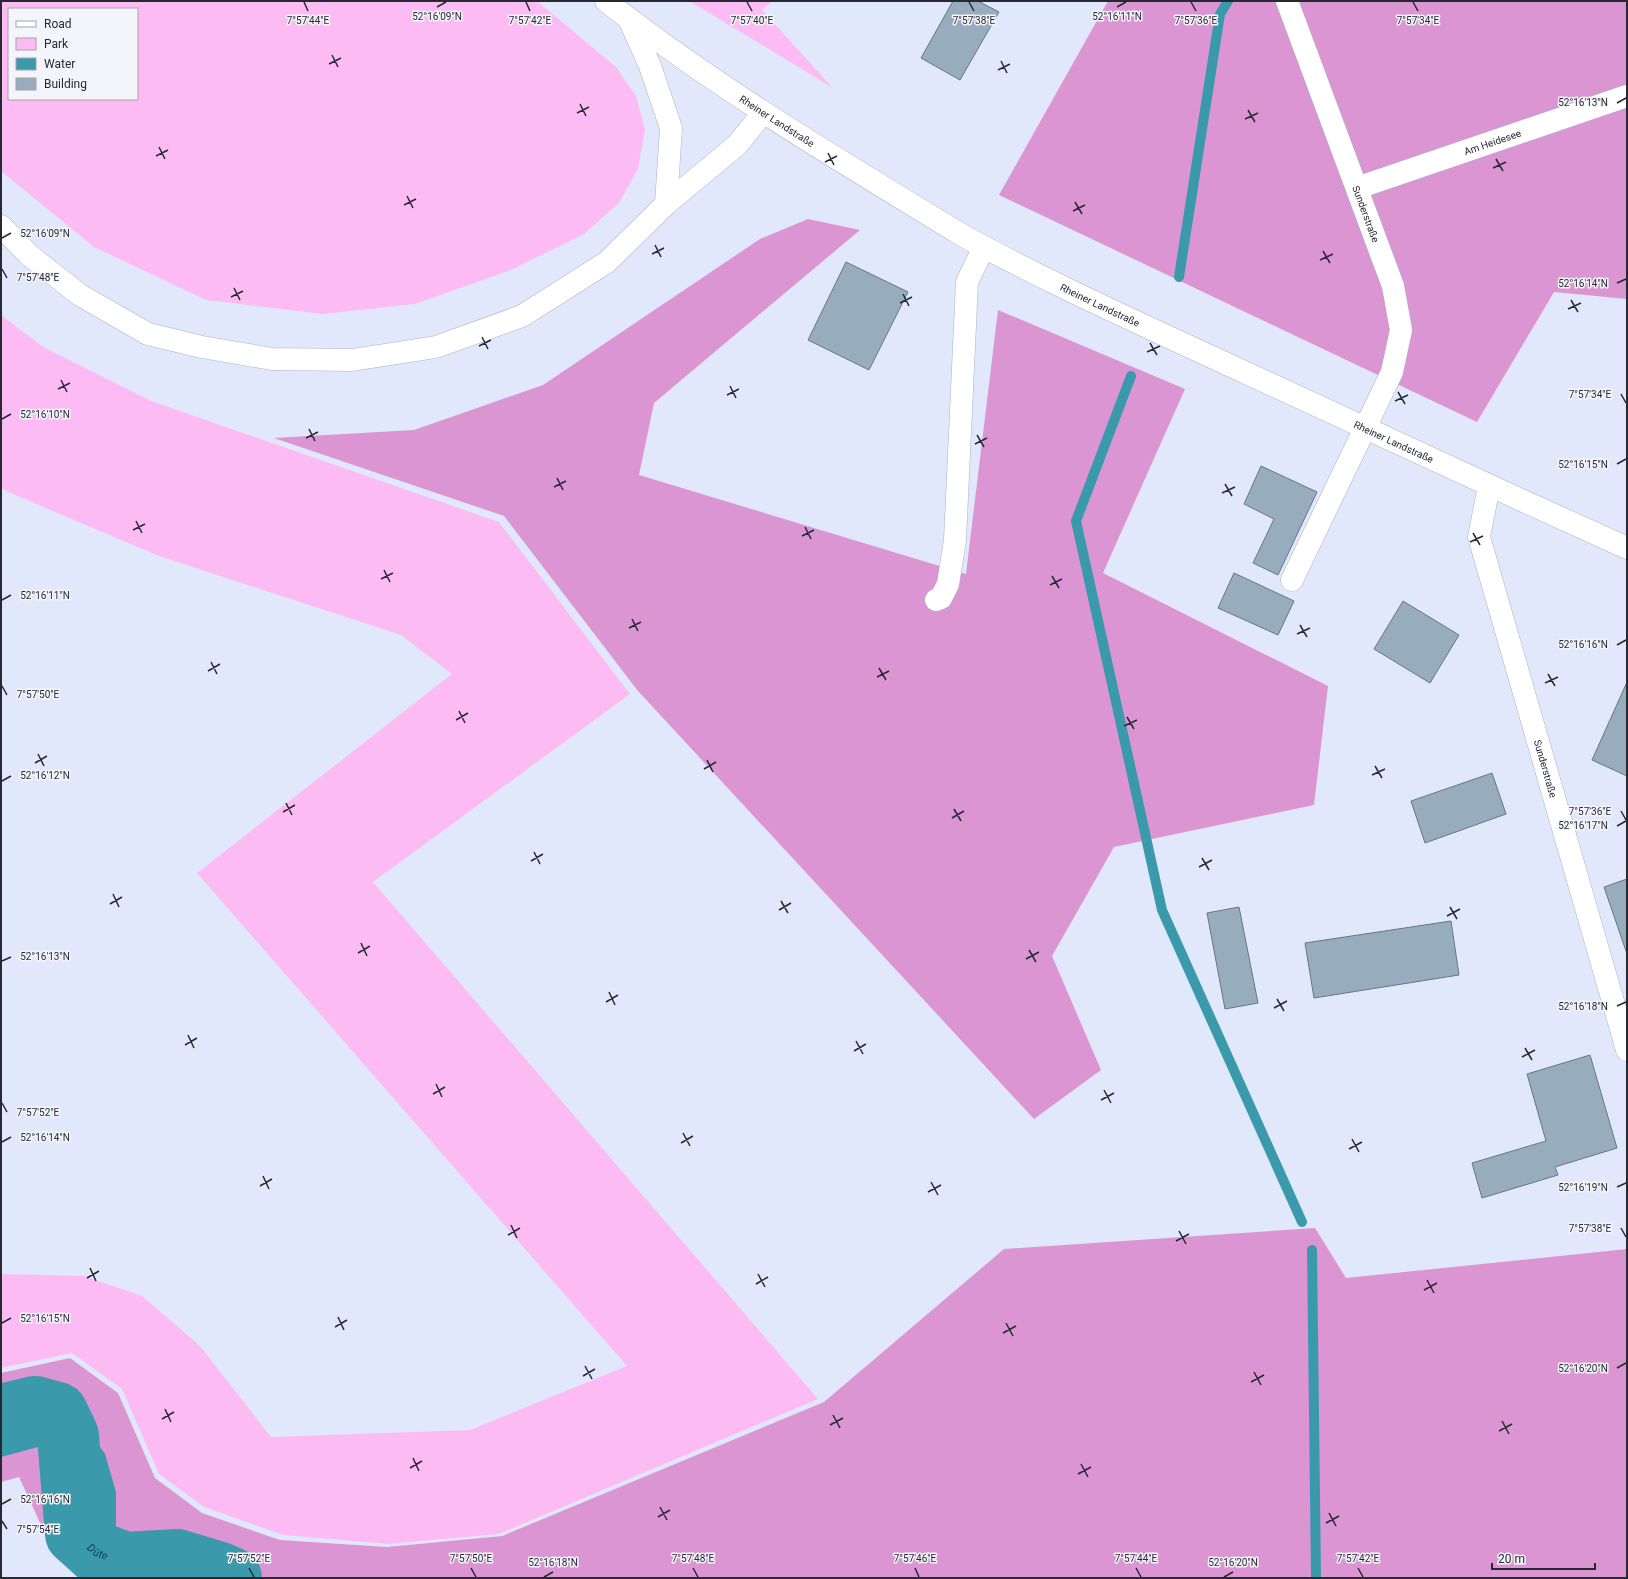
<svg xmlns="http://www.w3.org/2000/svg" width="1628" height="1579" font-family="Roboto,sans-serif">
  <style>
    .green { fill: #fcbcf3; fill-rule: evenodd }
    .forest { fill: #db95d2 }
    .water { fill: #3a9aac }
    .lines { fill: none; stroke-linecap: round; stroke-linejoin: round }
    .stream { stroke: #3a9aac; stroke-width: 10 }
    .river { stroke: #3a9aac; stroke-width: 62 }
    .building { fill: #97adbe; stroke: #637787 }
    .minor-casing { stroke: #abb2c9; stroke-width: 23 }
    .major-casing { stroke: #abb2c9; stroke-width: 23 }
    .highway-casing { stroke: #abb2c9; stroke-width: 23 }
    .minor { stroke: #fff; stroke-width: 22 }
    .major { stroke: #fff; stroke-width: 22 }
    .highway { stroke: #fff; stroke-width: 22 }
    .ticks { fill: none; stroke: #272932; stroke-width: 1.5 }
    .labels { text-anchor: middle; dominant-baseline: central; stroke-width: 3; stroke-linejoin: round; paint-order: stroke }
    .street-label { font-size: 10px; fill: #272932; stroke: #f4f5fa }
    .water-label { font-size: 11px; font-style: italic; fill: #0b454f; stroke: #f4f5fa }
    .ticks-label { font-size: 10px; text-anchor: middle; fill: #272932; stroke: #f4f5fa; stroke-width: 3; stroke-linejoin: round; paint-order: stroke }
  </style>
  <rect width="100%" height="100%" fill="#e1e8fb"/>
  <g class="green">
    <path d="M 1,1 L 537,1 L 616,67 L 636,96 L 645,130 L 638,169 L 619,203 L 584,234 L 511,270 L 415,304 L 322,314 L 206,300 L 94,247 L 1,171 ZM 9,9 L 137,9 L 137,99 L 9,99 Z"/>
    <polygon points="689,1 773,1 762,10 833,88"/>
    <polygon points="1,315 43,347 151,401 499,522 630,694 373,882 818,1399 499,1534 388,1544 283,1535 204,1507 159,1474 122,1389 72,1353 1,1368 1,1274 84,1276 142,1296 200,1346 271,1437 470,1430 627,1366 197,873 452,674 401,635 159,556 8,492 1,488"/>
  </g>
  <g class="forest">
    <polygon points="1108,1 1627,1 1627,299 1554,292 1477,422 999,195"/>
    <polygon points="808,219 860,230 654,403 639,475 966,574 998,310 1185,389 1103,573 1328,686 1314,805 1114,847 1052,956 1101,1070 1034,1119 638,691 504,516 274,438 414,430 543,385 760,239"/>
    <polygon points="1315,1228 1346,1278 1627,1249 1627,1578 78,1578 48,1540 19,1477 1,1482 1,1373 70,1358 118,1393 155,1478 202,1513 280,1540 387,1547 502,1536 824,1402 1004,1249"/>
  </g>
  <polygon class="water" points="61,1416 86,1427 105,1454 116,1492 116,1534 126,1554 146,1564 197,1567 232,1578 108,1578 103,1574 87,1546 84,1486 66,1448 49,1444 1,1457 1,1429 33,1418"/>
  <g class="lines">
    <g class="stream">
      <polyline points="1179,277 1220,14 1228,1"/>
      <polyline points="1131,376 1076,521 1162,910 1302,1222"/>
      <polyline points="1312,1250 1316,1578"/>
    </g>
    <path class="river" id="s1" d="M 1,1415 L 35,1407 L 57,1413 L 68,1436 L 76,1534 L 96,1552 L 126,1563 L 177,1560 L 220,1573 L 231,1578"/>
  </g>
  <g class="building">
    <polygon points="953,1 978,1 999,12 960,80 921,58"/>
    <polygon points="846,262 908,292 869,370 808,340"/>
    <polygon points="1261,466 1317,492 1278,575 1253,563 1274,519 1244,504"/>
    <polygon points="1234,573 1294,601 1278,635 1218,608"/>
    <polygon points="1403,601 1459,635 1430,683 1374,649"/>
    <polygon points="1627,682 1627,776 1592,760"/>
    <polygon points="1492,773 1506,814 1425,843 1411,801"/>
    <polygon points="1627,879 1627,954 1604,887"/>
    <polygon points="1239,907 1258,1003 1225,1009 1207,913"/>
    <polygon points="1451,921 1459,975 1314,998 1305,943"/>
    <polygon points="1590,1055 1617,1148 1555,1167 1558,1175 1482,1198 1472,1163 1546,1141 1527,1074"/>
  </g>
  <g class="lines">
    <defs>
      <g id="minor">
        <path id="s2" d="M 1287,1 L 1393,286 L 1401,330 L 1392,372 L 1292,580"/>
        <path id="s3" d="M 1357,188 L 1627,96"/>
        <path id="s4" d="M 1489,486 L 1479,537 L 1627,1050"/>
        <polyline points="936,600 941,598 948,584 955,540 967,282 984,247"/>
      </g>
      <g id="major">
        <path id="s5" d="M 606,1 C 717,88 839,160 960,234 C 1047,282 1139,323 1229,365 C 1362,427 1494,488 1627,548"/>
      </g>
      <g id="highway">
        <polyline points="629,19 650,66 671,128 666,204"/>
        <polyline points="1,226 29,255 80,295 148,334 202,347 272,359 352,360 436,347 522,316 607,262 666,204 737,145 763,113"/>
      </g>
    </defs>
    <use href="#minor" class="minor-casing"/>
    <use href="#major" class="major-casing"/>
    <use href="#highway" class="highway-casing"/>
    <use href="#minor" class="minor"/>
    <use href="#major" class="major"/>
    <use href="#highway" class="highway"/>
  </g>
  <path class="ticks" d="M 304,2 L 308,11M 526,2 L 530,11M 747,2 L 752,11M 969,2 L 974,11M 1191,2 L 1196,11M 1413,2 L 1418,11M 437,7 L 446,2M 1117,7 L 1126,2M 332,55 L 338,67M 1001,61 L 1007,73M 329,64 L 341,58M 998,70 L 1010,64M 1617,103 L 1626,98M 580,104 L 586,116M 1248,110 L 1255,122M 577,113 L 589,107M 1245,119 L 1258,113M 159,147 L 165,159M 828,153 L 834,165M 156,156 L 168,150M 1496,159 L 1503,171M 825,162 L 837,156M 1493,168 L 1506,162M 407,196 L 413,208M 1075,202 L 1082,214M 404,205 L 416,199M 1073,211 L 1085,205M 2,238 L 11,233M 655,245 L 661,257M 1323,251 L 1330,263M 652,254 L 664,248M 1320,260 L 1333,254M 2,269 L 7,278M 1617,283 L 1626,279M 234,288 L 240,300M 903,294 L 909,306M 231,297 L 243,291M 1571,300 L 1578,312M 900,303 L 912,297M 1568,309 L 1581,303M 482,337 L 488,349M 1150,343 L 1157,355M 479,346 L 491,340M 1147,352 L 1160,346M 61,380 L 67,392M 730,386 L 736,398M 58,389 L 70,383M 1398,392 L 1405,404M 1621,394 L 1626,403M 727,395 L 739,389M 1395,401 L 1408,395M 2,419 L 11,414M 309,429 L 315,441M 977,435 L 984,447M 306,438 L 318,432M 975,444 L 987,438M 1617,464 L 1626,459M 557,478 L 563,490M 1225,484 L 1232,496M 554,487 L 566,481M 1222,493 L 1235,487M 136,521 L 142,533M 805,527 L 811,539M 133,530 L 145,524M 1473,533 L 1480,545M 802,536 L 814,530M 1470,542 L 1483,536M 384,570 L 390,582M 1052,576 L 1059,588M 381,579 L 393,573M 1050,585 L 1062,579M 2,600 L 11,595M 632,619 L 638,631M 1300,625 L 1307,637M 629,628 L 641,622M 1297,634 L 1310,628M 1617,645 L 1626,640M 211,662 L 217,674M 879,668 L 886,680M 208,671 L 220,664M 1548,674 L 1555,686M 877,677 L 889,671M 1545,683 L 1558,677M 2,686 L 7,695M 459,711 L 465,723M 1127,717 L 1134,729M 456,720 L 468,713M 1124,726 L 1137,720M 38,754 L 44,766M 707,760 L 713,772M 35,763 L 47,756M 1375,766 L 1382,778M 704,769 L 716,762M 1372,775 L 1385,769M 2,781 L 11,776M 286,803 L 292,815M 954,809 L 961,821M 1621,811 L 1626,820M 283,812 L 295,805M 952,818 L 964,811M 1617,826 L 1626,821M 534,852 L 540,864M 1202,858 L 1209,870M 531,861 L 543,854M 1199,867 L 1212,860M 113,894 L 119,907M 781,901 L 788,913M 110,904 L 122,897M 1450,907 L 1457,919M 779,910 L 791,903M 1447,916 L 1460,909M 361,943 L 367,956M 1029,950 L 1036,962M 358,953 L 370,946M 1026,959 L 1039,952M 2,961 L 11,957M 609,992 L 615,1005M 1277,999 L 1284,1011M 606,1002 L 618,995M 1617,1006 L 1626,1002M 1274,1008 L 1287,1001M 188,1035 L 194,1048M 856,1041 L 863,1054M 185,1045 L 197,1038M 1525,1048 L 1532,1060M 854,1051 L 866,1044M 1522,1057 L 1535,1050M 436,1084 L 442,1097M 1104,1090 L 1111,1103M 433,1094 L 445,1087M 1101,1100 L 1114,1093M 2,1103 L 7,1112M 683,1133 L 690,1146M 1352,1139 L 1359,1152M 2,1142 L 11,1137M 681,1143 L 693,1136M 1349,1149 L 1362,1142M 263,1176 L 269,1189M 931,1182 L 938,1195M 260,1186 L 272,1179M 1617,1187 L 1626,1183M 928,1192 L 941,1185M 511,1225 L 517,1238M 1621,1228 L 1626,1237M 1179,1231 L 1186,1244M 508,1235 L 520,1228M 1176,1241 L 1189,1234M 90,1268 L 96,1281M 758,1274 L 765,1287M 87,1278 L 99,1271M 1427,1280 L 1434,1293M 756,1284 L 768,1277M 1424,1290 L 1437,1283M 338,1317 L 344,1330M 2,1323 L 11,1318M 1006,1323 L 1013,1336M 335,1327 L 347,1320M 1003,1333 L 1016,1326M 585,1366 L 592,1379M 1617,1368 L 1626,1363M 1254,1372 L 1261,1385M 583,1376 L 595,1369M 1251,1382 L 1264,1375M 165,1409 L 171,1422M 833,1415 L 840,1428M 162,1419 L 174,1412M 1502,1421 L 1509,1434M 830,1425 L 843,1418M 1499,1431 L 1512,1424M 413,1458 L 419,1471M 1081,1464 L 1088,1477M 410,1468 L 422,1461M 1078,1474 L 1091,1467M 2,1504 L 11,1499M 660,1507 L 667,1520M 1329,1513 L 1336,1526M 658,1517 L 670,1510M 2,1521 L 7,1529M 1326,1523 L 1339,1516M 249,1568 L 254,1577M 471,1568 L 476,1577M 693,1568 L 698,1577M 915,1568 L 919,1577M 1136,1568 L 1141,1577M 1358,1568 L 1363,1577M 544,1577 L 553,1572M 1224,1577 L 1233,1572"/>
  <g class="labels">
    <g class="street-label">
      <text stroke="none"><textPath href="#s5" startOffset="209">Rheiner Landstraße</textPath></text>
      <text stroke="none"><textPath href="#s3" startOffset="143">Am Heidesee</textPath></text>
      <text stroke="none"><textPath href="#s2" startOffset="227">Sunderstraße</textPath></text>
      <text stroke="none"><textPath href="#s5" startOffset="581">Rheiner Landstraße</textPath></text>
      <text stroke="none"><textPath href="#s5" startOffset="905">Rheiner Landstraße</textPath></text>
      <text stroke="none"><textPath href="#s4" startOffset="293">Sunderstraße</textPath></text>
    </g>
    <g class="water-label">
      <text stroke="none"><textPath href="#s1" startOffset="210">Düte</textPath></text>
    </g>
  </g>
  <g class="ticks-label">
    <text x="437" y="20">52°16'09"N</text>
    <text x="1117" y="20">52°16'11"N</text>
    <text x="752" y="24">7°57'40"E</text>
    <text x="974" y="24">7°57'38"E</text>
    <text x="1196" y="24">7°57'36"E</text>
    <text x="1418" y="24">7°57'34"E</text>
    <text x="308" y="24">7°57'44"E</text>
    <text x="530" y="24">7°57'42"E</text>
    <text x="1583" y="106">52°16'13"N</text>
    <text x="45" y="237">52°16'09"N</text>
    <text x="38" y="281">7°57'48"E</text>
    <text x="1583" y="287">52°16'14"N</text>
    <text x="1590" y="398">7°57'34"E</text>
    <text x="45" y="418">52°16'10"N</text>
    <text x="1583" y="468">52°16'15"N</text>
    <text x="45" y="599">52°16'11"N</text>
    <text x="1583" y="648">52°16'16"N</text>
    <text x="38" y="698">7°57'50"E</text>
    <text x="45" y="779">52°16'12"N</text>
    <text x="1590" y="815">7°57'36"E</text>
    <text x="1583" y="829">52°16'17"N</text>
    <text x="45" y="960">52°16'13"N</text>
    <text x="1583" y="1010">52°16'18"N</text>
    <text x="38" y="1116">7°57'52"E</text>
    <text x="45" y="1141">52°16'14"N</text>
    <text x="1583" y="1191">52°16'19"N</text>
    <text x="1590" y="1232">7°57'38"E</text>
    <text x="45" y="1322">52°16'15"N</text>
    <text x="1583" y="1372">52°16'20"N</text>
    <text x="45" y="1503">52°16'16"N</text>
    <text x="38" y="1533">7°57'54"E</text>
    <text x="249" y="1562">7°57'52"E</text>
    <text x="471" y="1562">7°57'50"E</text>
    <text x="693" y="1562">7°57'48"E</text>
    <text x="915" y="1562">7°57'46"E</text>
    <text x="1136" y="1562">7°57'44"E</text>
    <text x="1358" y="1562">7°57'42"E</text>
    <text x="553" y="1566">52°16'18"N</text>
    <text x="1233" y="1566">52°16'20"N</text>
  </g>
  <rect width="1628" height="1579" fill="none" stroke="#272932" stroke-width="4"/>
  <rect x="8" y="8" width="130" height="92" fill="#f4f5fa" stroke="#a2a3aa"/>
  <rect x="16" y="21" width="20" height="6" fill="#ffffff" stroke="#a2a3aa"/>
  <text x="44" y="28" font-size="12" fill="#272932">Road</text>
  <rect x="16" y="38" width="20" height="12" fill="#fcbcf3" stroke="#a2a3aa"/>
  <text x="44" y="48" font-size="12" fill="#272932">Park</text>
  <rect x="16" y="58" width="20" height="12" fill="#3a9aac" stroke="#a2a3aa"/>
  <text x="44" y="68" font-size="12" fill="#272932">Water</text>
  <rect x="16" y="78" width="20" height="12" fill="#97adbe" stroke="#a2a3aa"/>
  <text x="44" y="88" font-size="12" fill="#272932">Building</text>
  <path d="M1492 1563v6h103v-6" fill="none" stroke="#272932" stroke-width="2"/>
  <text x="1498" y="1563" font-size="12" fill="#272932" stroke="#f4f5fa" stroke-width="3" paint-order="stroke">20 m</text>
</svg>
